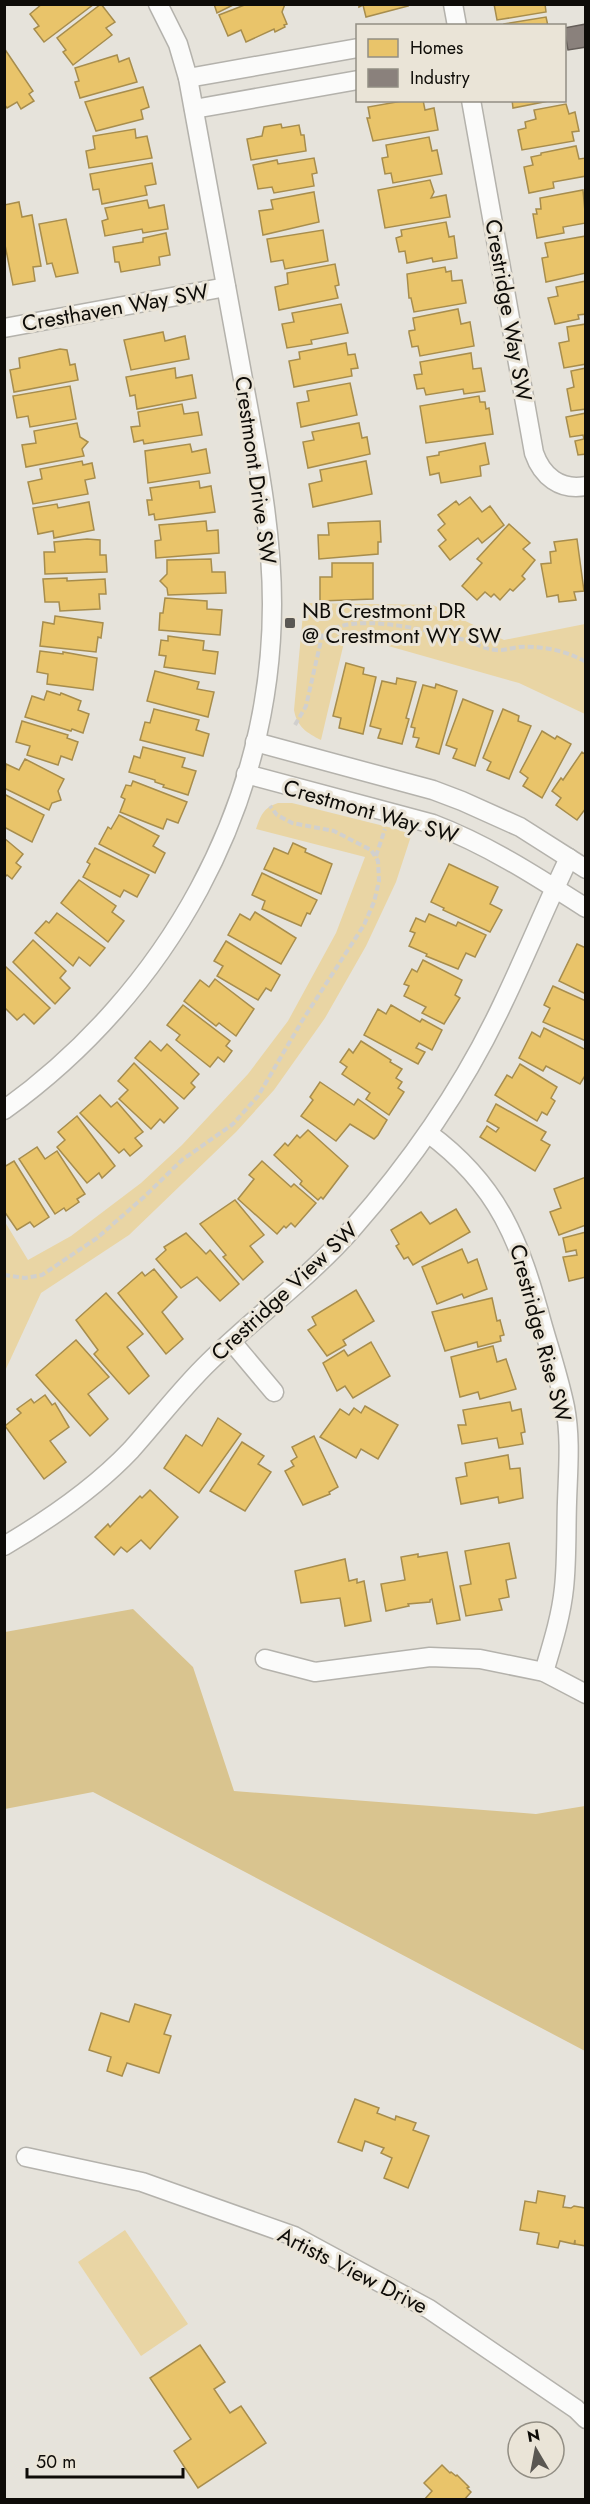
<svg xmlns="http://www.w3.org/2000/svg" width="590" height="2504" font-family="Jost,sans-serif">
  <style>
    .green { fill: #e9d5a4 }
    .forest { fill: #d9c48f }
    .homes { fill: #e9c46a; stroke: #a78d4d; stroke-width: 1.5 }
    .industry { fill: #8a817c; stroke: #655e59; stroke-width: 1.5 }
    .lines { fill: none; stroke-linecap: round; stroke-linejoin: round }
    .minor-casing { stroke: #b4b2ac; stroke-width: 21 }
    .path { stroke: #d1d0ce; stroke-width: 4; stroke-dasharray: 6 3; stroke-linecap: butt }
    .minor { stroke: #fbfbfa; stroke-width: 18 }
    .poi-dot { fill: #5a5752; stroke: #eae4d7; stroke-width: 2 }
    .labels { text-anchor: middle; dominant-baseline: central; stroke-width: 6; stroke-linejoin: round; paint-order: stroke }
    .street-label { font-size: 22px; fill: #0e0c08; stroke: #eae4d7 }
    .poi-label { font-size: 22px; fill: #0e0c08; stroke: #eae4d7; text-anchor: start }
  </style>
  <rect width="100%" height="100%" fill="#e6e3db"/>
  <g class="green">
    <path d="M 304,603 L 433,605 L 504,640 L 585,624 L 585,714 L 519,683 L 346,634 L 321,740 C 307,733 297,727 294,710 Z"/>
    <path d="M 278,803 L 292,803 L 412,833 L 396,882 L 366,946 L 325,1018 L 274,1090 L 236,1132 L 129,1235 L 41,1293 L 5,1371 L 5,1222 L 28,1260 L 71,1236 L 141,1183 L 182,1145 L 248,1074 L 288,1021 L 336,933 L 365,857 L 256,829 C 261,815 263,808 278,803 Z"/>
    <polygon points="125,2230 188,2324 141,2356 78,2262"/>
  </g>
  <polygon class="forest" points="133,1609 193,1667 234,1791 536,1814 585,1806 585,2051 93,1792 5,1809 5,1632"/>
  <g class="homes">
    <polygon points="42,4 94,4 44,42 34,29 39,26 30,14"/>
    <polygon points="101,4 115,22 106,28 112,35 73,65 63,52 66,50 57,38"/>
    <polygon points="214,4 235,4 217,13"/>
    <polygon points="247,4 285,4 282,12 287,24 284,25 285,27 275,32 274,29 246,42 241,30 228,36 219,15"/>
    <polygon points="359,4 407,4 408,6 366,17 363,5 359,7"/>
    <polygon points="494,4 545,4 546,12 497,20"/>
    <polygon points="546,17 548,26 504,26 504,24"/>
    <polygon points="4,48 33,91 29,94 34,101 21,109 17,102 7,108 4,104"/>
    <polygon points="117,55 119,62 129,58 137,82 80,98 75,82 79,81 75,68"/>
    <polygon points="143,87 149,107 141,110 143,119 96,131 85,102"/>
    <polygon points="408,100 423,100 425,110 434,108 438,130 373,141 367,118 370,118 368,107"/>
    <polygon points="512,100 554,100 513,108"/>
    <polygon points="566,104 569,114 575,112 579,131 572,132 574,141 522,150 518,130 526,128 525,122 536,119 534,110"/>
    <polygon points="281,124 282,128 299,125 301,135 304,135 306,151 251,160 247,139 262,136 264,127"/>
    <polygon points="135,129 136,138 147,136 152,158 89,168 86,151 95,149 93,136"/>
    <polygon points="429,137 432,151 437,150 442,174 393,183 391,173 385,174 382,158 388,157 386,145"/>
    <polygon points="576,146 579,159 586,158 586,176 553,182 554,188 529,193 524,167 533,165 531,157 541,155 541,153"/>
    <polygon points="314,158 317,173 312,174 314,186 274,193 272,187 258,189 253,165 277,160 278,164"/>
    <polygon points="152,163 156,184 145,186 147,195 102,204 99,189 93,190 90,174"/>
    <polygon points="430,180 434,192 431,198 446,195 450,217 385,228 378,190"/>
    <polygon points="583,190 586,223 563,227 564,233 537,238 533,214 537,214 536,209 541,209 540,198"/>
    <polygon points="314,192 319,222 263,235 259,211 273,209 271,200"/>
    <polygon points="147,200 149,208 164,205 168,229 143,233 142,229 105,236 102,221 108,219 105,208"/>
    <polygon points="19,202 22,217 32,215 41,266 33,267 35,281 13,285 4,240 4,205"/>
    <polygon points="66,219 78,273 56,277 52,263 47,264 39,224"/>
    <polygon points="446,222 449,237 454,236 457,258 433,262 432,258 407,263 405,251 399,252 396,238 402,236 401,230"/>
    <polygon points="323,230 328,261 285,269 283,260 271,262 267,239"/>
    <polygon points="166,233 170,255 159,257 160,265 121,272 119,262 115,262 113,247 143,242 143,238"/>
    <polygon points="586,236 586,273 546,282 542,258 548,257 545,243"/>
    <polygon points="335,264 339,285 335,286 338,298 279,310 275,287 288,284 287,273"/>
    <polygon points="445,267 446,272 451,271 452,281 462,280 466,303 414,312 411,298 409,298 407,274"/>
    <polygon points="586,281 586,314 578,315 579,319 555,324 548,298 558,296 556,287"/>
    <polygon points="341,304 348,333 311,340 312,344 287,348 282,324 294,322 292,313"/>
    <polygon points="458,309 461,324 470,322 474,346 420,356 418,346 412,347 409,333 409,331 415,330 413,318"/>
    <polygon points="586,324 586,364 564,368 559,343 569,341 567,327"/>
    <polygon points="163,332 165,341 185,336 189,359 131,370 124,340"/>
    <polygon points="346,343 348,355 355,354 358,368 351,369 352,376 294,387 289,361 300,359 299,352"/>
    <polygon points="60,349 67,350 70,365 75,364 78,380 14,392 10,370 20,368 19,358"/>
    <polygon points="471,353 473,369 481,368 485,391 464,394 463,389 426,395 424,388 417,389 414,375 422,374 420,362"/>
    <polygon points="175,368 176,378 192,375 196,398 137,409 135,395 130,396 126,377"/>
    <polygon points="586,368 586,409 571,411 567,389 574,387 571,371"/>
    <polygon points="350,383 357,415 301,427 297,403 309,401 307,391"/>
    <polygon points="70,386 76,419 30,427 28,416 17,418 13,396"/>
    <polygon points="479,396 480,402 485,402 486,409 489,408 493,434 426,443 420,406"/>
    <polygon points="182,404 184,414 198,412 202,435 144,444 143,440 134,442 131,427 140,426 138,412"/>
    <polygon points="586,413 586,454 578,455 575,441 584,439 583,435 570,437 566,417"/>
    <polygon points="77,423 80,437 88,442 82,449 84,456 26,467 22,445 36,443 34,431"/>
    <polygon points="359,423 362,438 367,437 370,454 308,468 303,442 314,440 312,432"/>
    <polygon points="485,443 489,464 480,466 481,476 441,483 439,473 430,475 427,457 439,455 439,452"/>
    <polygon points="190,444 192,452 206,449 210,473 148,483 145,451"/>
    <polygon points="82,461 83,465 92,463 95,478 85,480 88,494 33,504 28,482 42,479 40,469"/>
    <polygon points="366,461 372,494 313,507 309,484 322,481 320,470"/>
    <polygon points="199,481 200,488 211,486 215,512 155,520 154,514 149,515 147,500 152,500 150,488"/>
    <polygon points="470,497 482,512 490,506 504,525 482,543 478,538 450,560 439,546 446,540 438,530 445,524 438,515 456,501 459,505"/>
    <polygon points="89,502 94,530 54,538 53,531 38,534 33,508 57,504 58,508"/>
    <polygon points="206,521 207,531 218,530 219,553 156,558 155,541 161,540 159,525"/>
    <polygon points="380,521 381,542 378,542 378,554 319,559 318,535 329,535 328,523"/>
    <polygon points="509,524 530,543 523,549 535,560 522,576 525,579 513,591 510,589 500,600 494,594 491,597 485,592 477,600 462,586 482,563 477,559"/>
    <polygon points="87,539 100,540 100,555 106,555 107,572 45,574 44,552 55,552 54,542"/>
    <polygon points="577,539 584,591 574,592 576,600 559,602 558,595 547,597 541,564 551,563 550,552 556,551 554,542"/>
    <polygon points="211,559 212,572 225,572 226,593 168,595 167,588 160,581 167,574 167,560"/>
    <polygon points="332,563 373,563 373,599 320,601 320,577 332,577"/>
    <polygon points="67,578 67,581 105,579 106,594 99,594 100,609 60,611 59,602 45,602 43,579"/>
    <polygon points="165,598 207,601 207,609 222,610 220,635 159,630 160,613 163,613"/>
    <polygon points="55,616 103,623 101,638 98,637 96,652 40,646 43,622 54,624"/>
    <polygon points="168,636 204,641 203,650 218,652 215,674 164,667 166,656 159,655 161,640 168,641"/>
    <polygon points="40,651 63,654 63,652 97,658 93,690 47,684 48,674 37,672"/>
    <polygon points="346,663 364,668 363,674 376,677 363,734 339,728 341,718 333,716"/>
    <polygon points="155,671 199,682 197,689 214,692 208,717 147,701"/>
    <polygon points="397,678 416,682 406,718 409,719 402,744 378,738 381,729 370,726 382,681 396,684"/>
    <polygon points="436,684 457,691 439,754 416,747 419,738 413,737 415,728 411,727 423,685 435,688"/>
    <polygon points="47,691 60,695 61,693 81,701 78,710 89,714 83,733 72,729 71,731 25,717 32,696 44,700"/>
    <polygon points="463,699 493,711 475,766 453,758 457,749 446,745"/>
    <polygon points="154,709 199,720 196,730 209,734 203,756 140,740 145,722 150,723"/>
    <polygon points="503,709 519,716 518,721 531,726 509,779 487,770 491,762 483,758"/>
    <polygon points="22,721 68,735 67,738 78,742 72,760 61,756 58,765 27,755 30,746 16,742"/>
    <polygon points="542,731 555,739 557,736 571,744 542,798 523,786 528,778 520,772"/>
    <polygon points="143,747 185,758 182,767 196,771 188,795 163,787 164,785 155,782 155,780 129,772 134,756 140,758"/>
    <polygon points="582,752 586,755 586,808 577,820 556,805 561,798 552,791 561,778 563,780"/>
    <polygon points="25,759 64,779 58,791 61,800 52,803 49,810 4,788 6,764 19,770"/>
    <polygon points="133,781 187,802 178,823 167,819 163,829 120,812 125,799 121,797 126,785 131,786"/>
    <polygon points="4,794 44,815 32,842 4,827"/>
    <polygon points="119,815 159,836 153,846 165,853 155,873 99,844 108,827 111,829"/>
    <polygon points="4,838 23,854 16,863 21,867 12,879 7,875 4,878"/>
    <polygon points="293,843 306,849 305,852 332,864 321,894 264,869 274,848 288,854"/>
    <polygon points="95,848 149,875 137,897 124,890 120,897 83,877 90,864 87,862"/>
    <polygon points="449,864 498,887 490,904 502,910 490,932 443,910 444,908 431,902"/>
    <polygon points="262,873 317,900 310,914 307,913 301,926 262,909 265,901 252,895"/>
    <polygon points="79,880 116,906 112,912 124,921 108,942 61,903"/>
    <polygon points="255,912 296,938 281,964 228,935 240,914 250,920"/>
    <polygon points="57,913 105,948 90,966 79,957 73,966 35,933 46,921 49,923"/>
    <polygon points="429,914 456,926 458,922 486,935 475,957 466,953 458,969 426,956 427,954 409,946 415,933 410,931 416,918 425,922"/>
    <polygon points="33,940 66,971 60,978 70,988 55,1004 13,962"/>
    <polygon points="226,941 280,975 271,991 266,988 258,1000 217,976 223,966 214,961"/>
    <polygon points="577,944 586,948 586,994 559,981"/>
    <polygon points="423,960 462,980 455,995 460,998 444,1024 422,1013 426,1007 404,996 409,986 404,984 412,969 417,972"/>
    <polygon points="5,966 50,1008 34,1024 24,1014 17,1020 4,1007"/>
    <polygon points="215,979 254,1009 236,1036 219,1023 216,1026 184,1001 200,980 209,987"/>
    <polygon points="553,986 586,1001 586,1041 543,1022 550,1008 544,1005"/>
    <polygon points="183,1005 230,1041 226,1046 232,1051 224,1062 218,1057 210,1067 176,1040 180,1035 167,1025"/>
    <polygon points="391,1005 420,1022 422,1019 442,1030 432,1050 419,1043 416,1048 425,1052 418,1064 364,1035 378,1009 386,1014"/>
    <polygon points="544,1028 586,1050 586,1074 580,1084 546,1066 543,1071 519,1058 532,1032 540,1037"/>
    <polygon points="150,1041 161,1051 167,1044 199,1074 191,1083 195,1087 184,1099 135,1058"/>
    <polygon points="361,1041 391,1060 390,1062 402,1069 396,1078 402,1082 398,1088 404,1092 389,1115 366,1099 370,1093 342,1074 347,1067 340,1062 349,1049 353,1053"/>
    <polygon points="134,1063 178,1108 164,1123 160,1119 151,1129 119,1099 128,1090 118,1081"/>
    <polygon points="520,1064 557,1087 551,1098 555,1101 547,1115 542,1112 537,1121 495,1095 507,1075 512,1078"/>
    <polygon points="320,1082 354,1105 358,1099 387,1120 378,1135 374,1139 350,1124 336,1141 301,1116 313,1100 310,1097"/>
    <polygon points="100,1095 111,1107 117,1102 143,1132 135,1138 142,1146 130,1156 124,1149 119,1153 80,1113"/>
    <polygon points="496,1104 546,1132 541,1140 550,1145 535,1171 480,1137 487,1126 496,1132 499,1128 487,1121"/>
    <polygon points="77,1116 115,1166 102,1178 99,1173 87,1183 57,1147 65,1140 58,1132"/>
    <polygon points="308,1130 348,1166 323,1199 321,1197 318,1200 300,1184 302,1181 274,1155 285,1143 288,1146 297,1135 300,1138"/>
    <polygon points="37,1147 45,1159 57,1151 85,1194 77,1199 79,1202 66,1211 64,1208 55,1214 19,1159"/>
    <polygon points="14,1161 49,1217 34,1227 30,1222 17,1230 4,1211 4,1167"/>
    <polygon points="262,1161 291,1187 294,1184 316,1203 295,1227 291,1223 286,1228 284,1226 277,1234 238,1199 254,1179 249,1175"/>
    <polygon points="586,1177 586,1225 559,1235 550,1212 561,1208 554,1189"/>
    <polygon points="235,1200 264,1235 250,1246 263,1262 243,1280 223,1257 226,1255 200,1224"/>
    <polygon points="456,1209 470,1232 413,1265 408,1257 404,1259 396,1246 399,1244 391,1230 421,1212 430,1224"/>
    <polygon points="586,1232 586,1277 569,1281 563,1257 577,1255 576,1250 566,1252 563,1238"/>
    <polygon points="186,1233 206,1254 210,1250 239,1284 220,1301 197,1277 181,1288 156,1259 166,1250 164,1247"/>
    <polygon points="462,1249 468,1263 477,1259 487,1289 464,1298 462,1294 437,1304 422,1267"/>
    <polygon points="154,1269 177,1297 162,1312 183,1339 166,1354 118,1293 142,1272 145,1276"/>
    <polygon points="356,1290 374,1321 343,1340 346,1345 327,1356 308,1330 316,1325 312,1317"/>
    <polygon points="106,1293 143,1334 127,1347 149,1376 129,1394 94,1354 98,1350 76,1320"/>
    <polygon points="492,1298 497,1321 500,1320 504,1335 500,1336 501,1341 478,1347 477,1342 445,1351 432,1312"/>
    <polygon points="76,1340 109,1377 88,1394 108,1419 90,1436 36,1375"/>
    <polygon points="371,1342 390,1376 353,1398 345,1386 337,1391 323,1363 344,1350 348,1356"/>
    <polygon points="493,1346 497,1362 506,1359 516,1389 480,1399 478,1392 460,1397 451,1357"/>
    <polygon points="45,1395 52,1405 55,1403 69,1427 50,1441 66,1462 44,1479 5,1426 21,1413 17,1409 31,1399 34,1403"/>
    <polygon points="510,1402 512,1411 521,1409 525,1432 521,1433 523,1444 499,1448 497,1438 462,1444 458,1425 466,1425 463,1410"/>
    <polygon points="365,1406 398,1425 378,1459 361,1449 356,1458 320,1437 340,1409 349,1415 354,1408 361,1413"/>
    <polygon points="218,1418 241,1434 199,1493 164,1468 186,1435 202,1446"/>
    <polygon points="314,1436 338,1487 329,1492 330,1494 303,1505 285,1471 294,1466 291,1461 297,1457 292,1447"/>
    <polygon points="242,1442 264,1456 258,1464 271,1472 245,1511 210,1491"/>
    <polygon points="508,1455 510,1469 520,1468 523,1498 499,1503 498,1497 461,1504 456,1478 467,1476 465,1463"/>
    <polygon points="150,1490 178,1517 150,1549 141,1540 127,1552 121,1547 114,1555 95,1537 108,1524 110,1527 140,1496 142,1498"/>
    <polygon points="509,1543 516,1578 506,1580 509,1597 499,1599 502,1610 466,1616 460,1586 471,1584 465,1551"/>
    <polygon points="447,1552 460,1620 437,1624 432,1599 430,1600 430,1602 408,1604 409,1606 386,1611 381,1584 405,1580 401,1557 418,1554 418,1557"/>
    <polygon points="345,1559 349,1581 357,1579 357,1583 364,1581 371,1621 345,1626 340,1598 301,1603 295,1571"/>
    <polygon points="135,2004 171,2015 164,2034 171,2036 159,2073 127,2063 122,2076 107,2071 111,2057 89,2050 101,2013 129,2022"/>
    <polygon points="355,2099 379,2108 377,2113 395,2120 396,2116 416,2123 413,2130 429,2136 408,2188 384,2178 392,2158 381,2153 384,2148 365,2141 362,2151 338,2142"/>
    <polygon points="538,2191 565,2196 563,2207 571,2208 574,2206 585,2208 586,2246 575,2244 575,2240 574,2244 560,2241 558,2248 537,2244 539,2233 520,2230 525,2201 536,2203"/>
    <polygon points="200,2345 225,2382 214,2389 230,2413 241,2406 266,2443 198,2488 174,2451 191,2439 150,2378"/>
    <polygon points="442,2465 450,2473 451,2472 456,2476 457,2475 469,2487 467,2488 471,2492 464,2500 424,2500 432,2491 424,2483"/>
  </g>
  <polygon class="industry" points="586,24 586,47 568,50 564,28"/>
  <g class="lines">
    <defs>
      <g id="minor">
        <polyline points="453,4 457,26"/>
        <polyline points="188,78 358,48"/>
        <path d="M 471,100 L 534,453 C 542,476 560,491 586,486"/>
        <polyline points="194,109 358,80"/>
        <polyline points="4,328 226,287"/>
        <polyline points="255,742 433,790 462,801 520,827 586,869"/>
        <path d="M 246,774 L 433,824 C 488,845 536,876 586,908"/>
        <path d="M 4,1110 C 167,993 272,806 272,604 C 272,524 255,446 241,368 C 223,271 206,175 188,78 L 178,44 L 158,4"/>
        <path d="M 428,1133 C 499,1185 520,1242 542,1323 C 550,1351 559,1378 565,1407 C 571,1438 568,1470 567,1502 C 566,1531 567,1560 564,1588 C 561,1617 552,1645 544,1672"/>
        <polyline points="232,1342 274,1392"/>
        <path d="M 4,1546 C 50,1519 95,1488 131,1450 C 157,1421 181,1389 209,1362 C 256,1316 309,1278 352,1229 C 412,1161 465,1084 503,1003 C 526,955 546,906 569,858"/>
        <polyline points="265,1659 315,1672 430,1657 480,1659 544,1672 586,1694"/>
        <polyline points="26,2157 142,2182 294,2236 429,2309 576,2409 586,2419"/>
      </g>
    </defs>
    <use href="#minor" class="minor-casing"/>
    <g class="path">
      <path d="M 295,725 L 306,706 L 322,636 C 348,610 427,630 461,639 C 473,642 483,649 496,650 C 503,651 511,648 519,647 C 542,646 565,650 586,662"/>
      <polyline points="376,856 385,829"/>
      <polyline points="4,1275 25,1278 42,1275 97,1238 144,1197 182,1160 233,1124 258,1096 302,1021 364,925 374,902 379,881 378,861 371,850 334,831 292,823 277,815 270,806"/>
    </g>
    <use href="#minor" class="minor"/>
  </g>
  <rect class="poi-dot" x="284" y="617" width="12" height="12" rx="3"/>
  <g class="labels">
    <g class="street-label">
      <text transform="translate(115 307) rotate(-10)">Cresthaven Way SW</text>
      <text transform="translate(509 310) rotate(80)">Crestridge Way SW</text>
      <text transform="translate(256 470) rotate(82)">Crestmont Drive SW</text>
      <text transform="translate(371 811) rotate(16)">Crestmont Way SW</text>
      <text transform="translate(284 1291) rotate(-43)">Crestridge View SW</text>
      <text transform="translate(541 1333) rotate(75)">Crestridge Rise SW</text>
      <text transform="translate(353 2270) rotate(27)">Artists View Drive</text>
    </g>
    <g class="poi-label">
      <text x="302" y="610">NB Crestmont DR<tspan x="302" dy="25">@ Crestmont WY SW</tspan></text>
    </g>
  </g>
  <rect width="590" height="2504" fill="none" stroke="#0e0c08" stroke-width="12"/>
  <rect x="356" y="24" width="210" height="78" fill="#eae4d7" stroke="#928e84" stroke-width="1.5"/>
  <rect x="368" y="39" width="30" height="18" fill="#e9c46a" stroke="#928e84" stroke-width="1.5"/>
  <text x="410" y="54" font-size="18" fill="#0e0c08">Homes</text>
  <rect x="368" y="69" width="30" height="18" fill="#8a817c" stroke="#928e84" stroke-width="1.5"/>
  <text x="410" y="84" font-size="18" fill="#0e0c08">Industry</text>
  <g transform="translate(536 2450) rotate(350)"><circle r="28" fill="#eae4d7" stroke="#928e84" stroke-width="1.5"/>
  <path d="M0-4.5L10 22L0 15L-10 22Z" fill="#5a5752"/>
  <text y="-9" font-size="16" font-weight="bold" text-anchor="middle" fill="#0e0c08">N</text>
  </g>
  <path d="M27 2468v9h156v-9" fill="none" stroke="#0e0c08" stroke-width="3"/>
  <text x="36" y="2468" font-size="18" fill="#0e0c08" stroke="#eae4d7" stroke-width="4.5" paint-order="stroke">50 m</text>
</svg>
